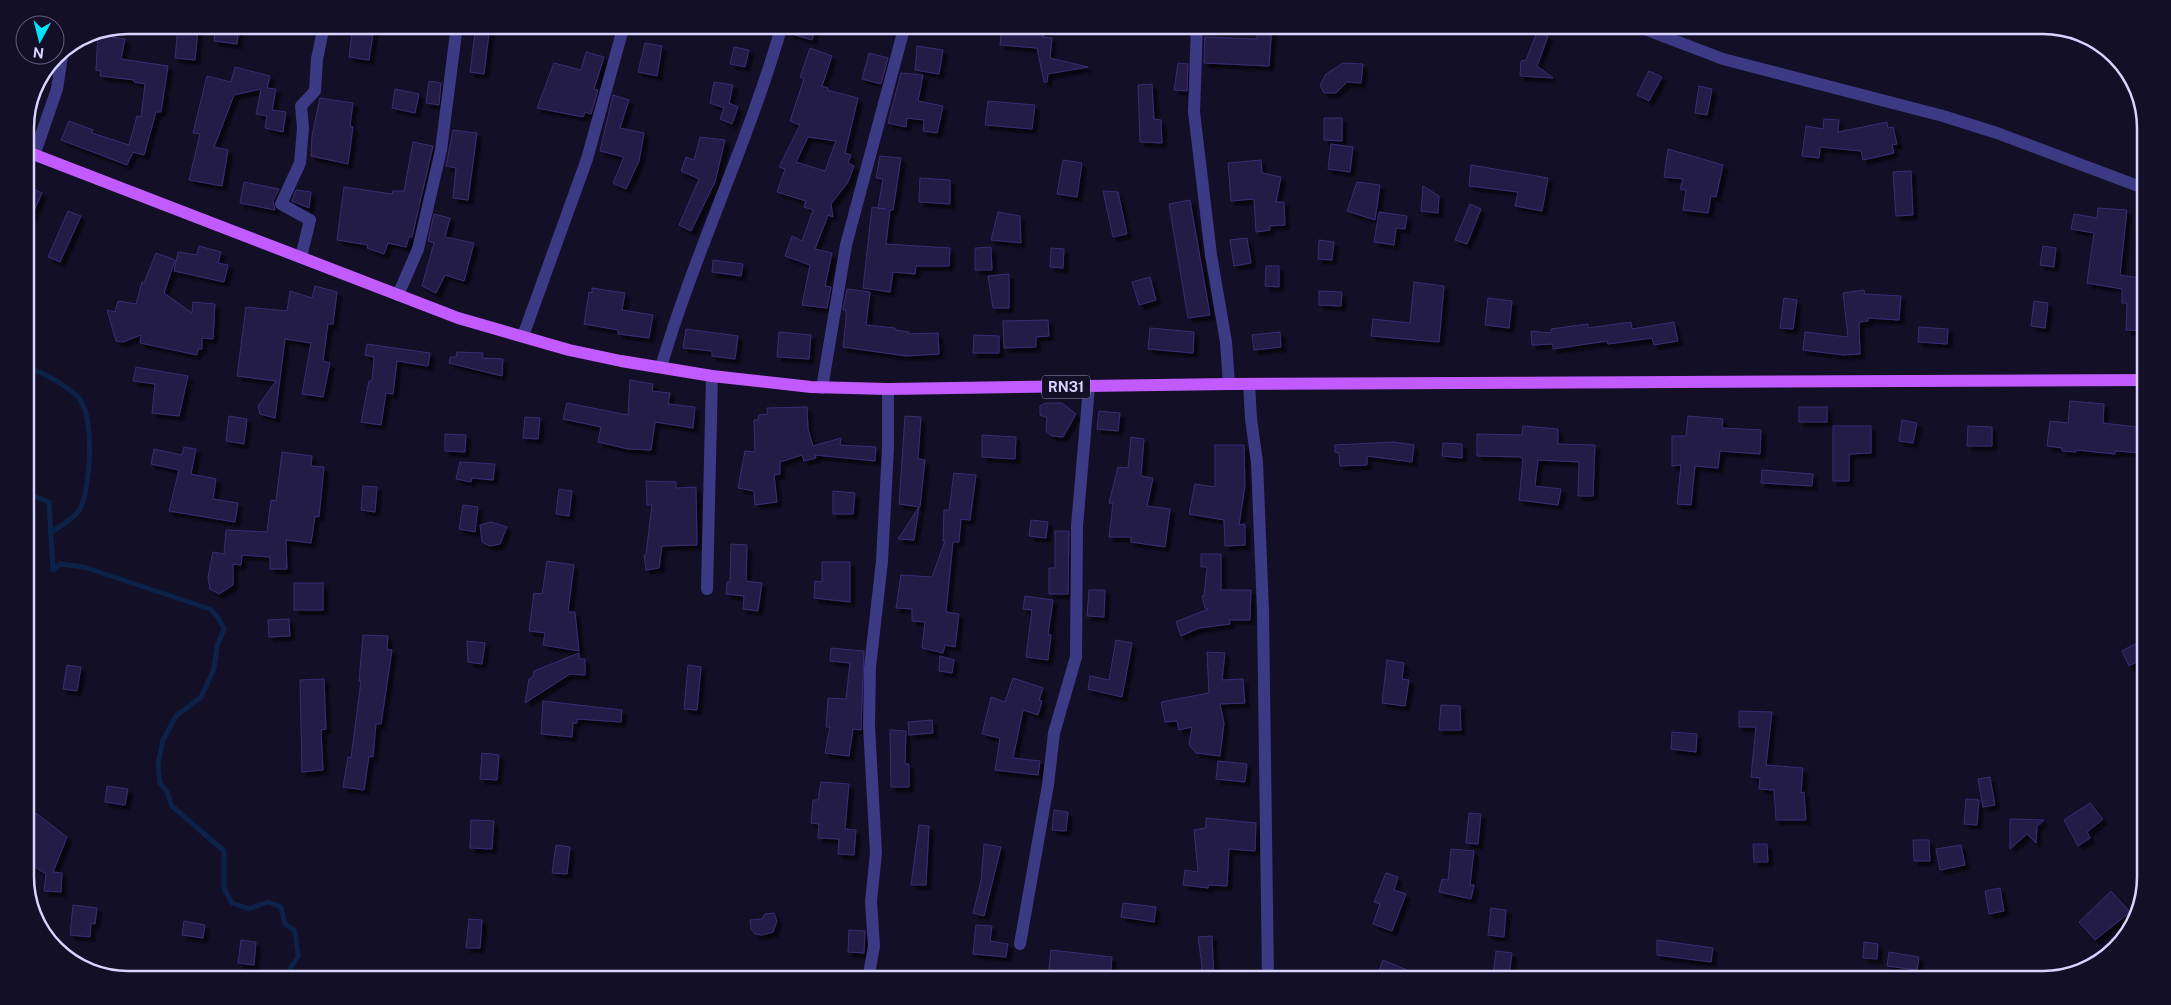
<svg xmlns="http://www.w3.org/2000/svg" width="2171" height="1005" font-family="'Public Sans',sans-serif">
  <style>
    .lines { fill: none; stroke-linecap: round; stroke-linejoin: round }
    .stream { stroke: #0c2248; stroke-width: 5 }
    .building { fill: #241b47; stroke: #3b2d73; fill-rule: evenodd; filter: url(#shadow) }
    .minor { stroke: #3d3a85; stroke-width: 12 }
    .major { stroke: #c25bff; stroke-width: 12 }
    .labels { text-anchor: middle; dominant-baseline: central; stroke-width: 4.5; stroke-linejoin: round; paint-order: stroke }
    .shield { fill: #130f26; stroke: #9e99be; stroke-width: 1 }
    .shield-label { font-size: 14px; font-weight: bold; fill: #d9d4ff }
    .rim { fill: none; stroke: #d9d4ff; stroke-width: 2.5 }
  </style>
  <defs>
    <filter id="shadow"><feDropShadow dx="4.5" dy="4.5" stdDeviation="1" flood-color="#0009"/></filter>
  </defs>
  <rect width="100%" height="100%" fill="#130f26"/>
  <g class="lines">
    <g class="stream">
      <path d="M 25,366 C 43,373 64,383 78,397 C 95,415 91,488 80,509 C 74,519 59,527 50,533"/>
      <polyline points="25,497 36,497 49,502 53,570 60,564 84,567 210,609 218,617 224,629 217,646 214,669 201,697 176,716 163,740 158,764 160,783 167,792 172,806 224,851 224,888 232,903 249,909 268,902 281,907 285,924 295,931 298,956 287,974 286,980"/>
    </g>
  </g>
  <g class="building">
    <polygon points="216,25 239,25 237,44 214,41"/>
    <polygon points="353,25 374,27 369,60 349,57"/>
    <polygon points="476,25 490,25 484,74 470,72"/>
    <polygon points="790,25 816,25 812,40 788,33"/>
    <polygon points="1002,25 1046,25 1043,37 1052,38 1050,58 1088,67 1048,74 1047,82 1044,82 1037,48 1000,45"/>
    <polygon points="1258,25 1272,25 1269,66 1204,63 1205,37 1257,39"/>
    <polygon points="113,28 111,37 125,39 121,59 168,66 161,112 156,112 144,155 133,152 127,165 61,140 69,121 93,130 92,133 129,145 137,116 141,117 145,84 134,82 134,80 100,76 101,71 96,70 98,31"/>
    <polygon points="178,28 198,30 195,60 175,58"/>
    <polygon points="1537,32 1548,36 1537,66 1553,78 1520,76 1521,61 1526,60"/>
    <polygon points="645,43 662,46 657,76 638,72"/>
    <polygon points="917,46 943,50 939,74 915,70"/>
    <polygon points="734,47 749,50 745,67 730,64"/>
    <path d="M 810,48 L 832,56 L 822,86 L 828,88 L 827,90 L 858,98 L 845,153 L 851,155 L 848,163 L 854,166 L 848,182 L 831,204 L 833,217 L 828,215 L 815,249 L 832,253 L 825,286 L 831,287 L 827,308 L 802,305 L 810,265 L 785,256 L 792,236 L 802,241 L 813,210 L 804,207 L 806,201 L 777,192 L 785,169 L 779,167 L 800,125 L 790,121 L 804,79 L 800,77 ZM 808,137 L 836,141 L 825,171 L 796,162 Z"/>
    <polygon points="586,52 604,57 594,89 598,90 591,114 585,112 583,117 537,108 554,63 581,70"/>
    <polygon points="869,53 888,58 881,84 862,79"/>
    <polygon points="1178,63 1188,64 1187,91 1174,90"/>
    <polygon points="1343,63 1363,64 1361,83 1347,82 1336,93 1324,93 1320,85 1326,74"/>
    <polygon points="235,67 270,76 267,88 276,89 272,110 286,112 283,132 265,128 267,116 256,114 261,89 234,95 214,147 228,150 222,186 189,180 200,134 193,133 207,76 231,82"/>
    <polygon points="1649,71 1662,77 1649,101 1637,95"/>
    <polygon points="901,73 923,75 918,101 943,106 937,133 923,131 924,120 907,118 906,127 888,123"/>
    <polygon points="429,81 441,83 439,105 426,103"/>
    <polygon points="714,82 733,85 729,103 738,107 732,124 720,119 724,108 710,103"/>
    <polygon points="1152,84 1154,119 1161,120 1162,143 1140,142 1138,85"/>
    <polygon points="1699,86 1712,89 1707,115 1695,113"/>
    <polygon points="395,89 419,94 415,113 392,108"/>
    <polygon points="613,95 629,100 620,128 644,133 639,161 626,189 613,183 624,157 600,151"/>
    <polygon points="320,98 353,103 350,126 353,127 348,164 311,156 312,136"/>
    <polygon points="988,101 1035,105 1032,129 985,125"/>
    <polygon points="1324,118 1342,118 1342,141 1324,140"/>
    <polygon points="1824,119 1839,120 1838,132 1887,122 1888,128 1893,127 1897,144 1892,145 1894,153 1863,160 1861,151 1820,147 1819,158 1802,156 1806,126 1823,129"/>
    <polygon points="453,130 477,133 468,200 453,198 456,168 446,166"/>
    <polygon points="700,137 725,140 715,182 691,231 679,225 699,179 681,171 686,157 694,160"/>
    <polygon points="413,142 433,146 412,237 409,237 406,247 388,243 384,254 367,248 368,245 337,240 344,187 392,194 393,191 404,191"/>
    <polygon points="1331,144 1353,147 1350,172 1328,169"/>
    <polygon points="1668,149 1723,165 1716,197 1711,196 1708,213 1683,210 1686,190 1680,189 1683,179 1664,177"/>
    <polygon points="880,156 901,158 893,210 890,210 886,244 950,248 949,266 916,266 915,274 893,272 890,292 863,288 872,207 885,209 878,208 883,179 876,178"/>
    <polygon points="1063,160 1082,163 1077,197 1057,194"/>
    <polygon points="1261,160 1262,173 1281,177 1276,202 1284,202 1285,225 1269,226 1270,230 1256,232 1254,199 1231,201 1228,163"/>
    <polygon points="1471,165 1548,178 1542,211 1515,206 1518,192 1469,186"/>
    <polygon points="1911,171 1913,215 1896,216 1893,172"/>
    <polygon points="920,178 950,180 950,204 919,202"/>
    <polygon points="244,182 279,189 273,201 275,210 240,203"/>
    <polygon points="1357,182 1380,185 1375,220 1347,211"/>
    <polygon points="25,185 42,193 25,231"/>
    <polygon points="1423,186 1439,196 1438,213 1421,211"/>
    <polygon points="296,190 311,192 309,208 292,201"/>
    <polygon points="1103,191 1118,192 1127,234 1113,237"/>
    <polygon points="1190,200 1210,315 1188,318 1169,204"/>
    <polygon points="1470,204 1481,209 1467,244 1455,240"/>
    <polygon points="2098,208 2127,210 2120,275 2146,279 2146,331 2126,330 2127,303 2122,303 2122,289 2087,283 2094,233 2071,229 2074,214 2097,218"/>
    <polygon points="68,211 81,216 60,262 48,257"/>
    <polygon points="998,212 1020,216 1021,243 991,240"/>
    <polygon points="1379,212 1407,216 1405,229 1396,228 1394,245 1374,242"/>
    <polygon points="434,214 450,218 445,237 474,243 464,281 445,275 436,293 422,286 434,243 428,241"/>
    <polygon points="1247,238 1251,263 1234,266 1230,240"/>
    <polygon points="1319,240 1334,242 1332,260 1318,259"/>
    <polygon points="199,246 221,252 218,263 228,265 224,282 174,271 178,252 197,255"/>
    <polygon points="2043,246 2056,248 2054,267 2040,265"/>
    <polygon points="991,247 992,270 975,270 975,248"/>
    <polygon points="1051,248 1064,249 1063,268 1050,267"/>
    <polygon points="156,253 175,260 164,293 192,313 193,302 215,304 213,339 202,338 202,349 198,349 197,355 140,343 141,335 123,342 116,341 107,310 115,312 118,301 136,304 142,282 144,283"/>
    <polygon points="713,260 743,264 741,276 712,272"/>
    <polygon points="1266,266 1279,266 1279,287 1265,286"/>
    <polygon points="1009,274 1009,308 993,308 988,276"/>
    <polygon points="1150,277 1156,300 1139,305 1132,282"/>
    <polygon points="1414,282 1444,286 1439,342 1371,336 1373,319 1410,323"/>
    <polygon points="315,286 337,292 333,324 328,324 323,361 330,363 323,397 302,394 311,343 285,339 275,418 260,414 258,406 276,381 237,376 246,307 287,311 290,291 312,298"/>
    <polygon points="592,288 625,293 622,310 653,315 649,338 618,334 618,330 584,324 589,292 592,293"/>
    <polygon points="847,289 870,292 866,325 895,328 895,330 909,332 908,334 938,333 939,354 906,356 843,347 846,319 846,310 843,310"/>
    <polygon points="1864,290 1865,294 1901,296 1899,320 1868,318 1868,321 1859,322 1860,354 1843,355 1803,350 1805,332 1848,337 1843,293"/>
    <polygon points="1319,291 1342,292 1341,306 1319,305"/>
    <polygon points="1488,298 1512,301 1509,328 1485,325"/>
    <polygon points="1784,298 1797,300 1793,329 1780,328"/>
    <polygon points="2034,301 2048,303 2045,328 2031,326"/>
    <polygon points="1048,320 1049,336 1036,337 1036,347 1004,348 1003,321"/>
    <polygon points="1631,322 1632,329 1674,322 1678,341 1654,345 1652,338 1608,344 1607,341 1553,349 1553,344 1532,345 1531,331 1551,333 1551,329 1588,324 1588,328"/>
    <polygon points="1919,327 1948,329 1947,344 1918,342"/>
    <polygon points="1150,328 1194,332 1193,353 1148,349"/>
    <polygon points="686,329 738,336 735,359 712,356 712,351 683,348"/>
    <polygon points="779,332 811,335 809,359 777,357"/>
    <polygon points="1280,332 1281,347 1254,350 1252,335"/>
    <polygon points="974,335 999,336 999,353 973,353"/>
    <polygon points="367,344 430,353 428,366 397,361 393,394 386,393 381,425 361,422 369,381 372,381 374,357 365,355"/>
    <polygon points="457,352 483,353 482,358 503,359 502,376 449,363 450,357 456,357"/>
    <polygon points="136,367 188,376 179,416 152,413 155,384 133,381"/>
    <polygon points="630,380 653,384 652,391 670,393 668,404 695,407 693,428 655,422 651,450 628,449 598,442 601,427 563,419 567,403 628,415"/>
    <polygon points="2070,401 2104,404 2103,423 2145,428 2143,453 2115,451 2115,454 2076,450 2076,452 2062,451 2062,448 2047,446 2050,421 2068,423"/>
    <polygon points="1045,403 1062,403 1076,414 1063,437 1052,436 1046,431 1047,418 1040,415 1040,406"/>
    <polygon points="807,407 808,429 813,446 841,438 840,445 876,447 875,461 815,455 816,458 804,461 802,455 780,462 780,474 774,475 777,502 755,505 754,491 738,488 745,451 755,452 754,420 758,420 759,415 768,414 767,408"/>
    <rect x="1799" y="407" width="28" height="15"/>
    <polygon points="1099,411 1120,413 1118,431 1097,429"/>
    <polygon points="229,416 247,419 244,444 226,441"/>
    <polygon points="905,416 921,417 918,459 925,460 920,507 899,504"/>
    <polygon points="1688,416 1723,419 1722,428 1761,430 1760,454 1720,451 1718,468 1695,466 1691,505 1677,504 1681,465 1672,466 1672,436 1686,436"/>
    <polygon points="525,417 540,418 538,439 523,438"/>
    <polygon points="1902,420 1917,423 1913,443 1899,441"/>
    <polygon points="1523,426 1558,429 1558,444 1595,445 1593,496 1578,496 1579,462 1538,460 1535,486 1561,489 1558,505 1519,500 1523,459 1520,457 1477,456 1477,434 1522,435"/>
    <polygon points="1833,426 1871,426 1871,453 1849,454 1849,481 1833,481"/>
    <polygon points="1968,426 1992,427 1992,446 1967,446"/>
    <polygon points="445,434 466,435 465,452 445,451"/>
    <polygon points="982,435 1016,437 1015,459 982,457"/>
    <polygon points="1131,437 1144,439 1141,476 1153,478 1147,506 1170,509 1165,547 1131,542 1131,537 1109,537 1113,503 1109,503 1118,467 1128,468"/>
    <polygon points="1393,442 1414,445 1412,462 1367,456 1367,465 1340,466 1339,453 1335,452 1335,445"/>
    <polygon points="1443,443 1462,444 1462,458 1442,456"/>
    <polygon points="1215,445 1244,445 1245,486 1239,525 1245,524 1245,545 1225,546 1224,520 1189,514 1195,484 1215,487"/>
    <polygon points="184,447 196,449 191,474 216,479 213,499 238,503 235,522 169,511 179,470 151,464 154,449 182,455"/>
    <polygon points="282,452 312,456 311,466 324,467 319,517 315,516 311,543 286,540 287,569 270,569 270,557 242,555 241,565 233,564 233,585 219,594 210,589 208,577 213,552 224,554 226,530 267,532 271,500 276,501"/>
    <polygon points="460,462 495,464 493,480 472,478 471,482 456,479"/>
    <polygon points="1762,470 1813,474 1812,486 1761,483"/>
    <polygon points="954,473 976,475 970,520 961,519 959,542 953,542 946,612 959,614 955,647 945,645 943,653 922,648 925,622 912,621 912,609 896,608 901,575 932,577 945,541 943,541 944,510 949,510"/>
    <polygon points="646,481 676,482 676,488 696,487 697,545 662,546 659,568 646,570 644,555 646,554 652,505 647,505"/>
    <polygon points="363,486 377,487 375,512 361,510"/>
    <polygon points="559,489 572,491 569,516 556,514"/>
    <polygon points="833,491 855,493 853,514 833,514"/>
    <polygon points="463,505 478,507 475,532 459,529"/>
    <polygon points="919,507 914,540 898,539"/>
    <polygon points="1031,520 1048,522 1046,538 1029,536"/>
    <polygon points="491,522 507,527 500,544 490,546 482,542 480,525"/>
    <polygon points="1055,531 1069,531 1068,594 1049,594 1049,568 1055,568"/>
    <polygon points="731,544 747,545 746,581 762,583 758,611 743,609 744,596 726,594 727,582 730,582"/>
    <polygon points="1201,554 1221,554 1221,590 1251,590 1250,620 1229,620 1230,624 1199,628 1181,636 1176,622 1208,609 1205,608 1202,596 1204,596 1207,567 1201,567"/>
    <polygon points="547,561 574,565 568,612 575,612 579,651 543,645 545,633 529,631 534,593 542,594"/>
    <polygon points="822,562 850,562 850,602 814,598 815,581 822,582"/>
    <rect x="294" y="583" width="29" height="27"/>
    <polygon points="1089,590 1105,590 1104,617 1087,616"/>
    <polygon points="1025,596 1053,600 1048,635 1051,635 1048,660 1026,657 1032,610 1023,609"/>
    <polygon points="289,619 290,636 269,637 268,620"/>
    <polygon points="363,635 388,636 387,649 392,650 381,724 376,724 373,757 369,756 364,790 343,787 348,757 351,758 361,681 359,681"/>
    <polygon points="1116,640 1132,643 1122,697 1088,689 1090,676 1109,680"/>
    <polygon points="467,641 485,643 482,664 468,662"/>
    <polygon points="2135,644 2142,659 2129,666 2122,651"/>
    <polygon points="831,648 864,651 861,730 853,729 849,756 825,753 830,727 826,727 828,698 846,699 850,663 830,661"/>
    <polygon points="1207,652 1225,653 1222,680 1243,679 1245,703 1220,704 1224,723 1220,756 1196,753 1189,745 1192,727 1179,730 1177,721 1165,722 1161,702 1209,693"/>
    <polygon points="579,653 579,659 585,659 585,675 570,674 525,703 529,679 533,677 534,671"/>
    <polygon points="940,656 954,660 952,673 939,671"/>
    <polygon points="1387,660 1404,663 1402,679 1409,680 1405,706 1382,703"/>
    <polygon points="67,665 81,667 77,691 63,689"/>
    <polygon points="688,665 701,667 697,710 684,709"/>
    <polygon points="1013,678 1043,688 1039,700 1042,701 1038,715 1023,710 1013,758 1040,761 1038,775 995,770 1000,738 982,734 991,697 1005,702"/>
    <polygon points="324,679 326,729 321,730 323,770 302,772 300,680"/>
    <polygon points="543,701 622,710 621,722 577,719 577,723 573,723 572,737 541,734"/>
    <polygon points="1441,705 1460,706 1461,730 1439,730"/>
    <polygon points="1739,711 1772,712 1766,765 1803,768 1801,793 1804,792 1806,820 1776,820 1774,790 1759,789 1760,778 1751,777 1756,727 1739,727"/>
    <polygon points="932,720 933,733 909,735 908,722"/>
    <polygon points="890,730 906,731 905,764 909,764 909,787 891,787"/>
    <polygon points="1672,732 1697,734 1696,752 1671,749"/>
    <polygon points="482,753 499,755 497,780 480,779"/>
    <polygon points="1218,761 1247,764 1245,782 1216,779"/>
    <polygon points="1990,777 1995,805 1983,807 1978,779"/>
    <polygon points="821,782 849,784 845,829 856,830 854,855 838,854 839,839 818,838 819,824 811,823 813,800 818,800"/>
    <polygon points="107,786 128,789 125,805 105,802"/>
    <polygon points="1966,799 1979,800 1977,825 1964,824"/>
    <polygon points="2090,803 2103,819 2087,832 2090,838 2078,846 2064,820"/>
    <polygon points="1054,810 1068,812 1066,831 1052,830"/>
    <polygon points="36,813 67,837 53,872 62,873 61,892 44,891 46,874 25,861 25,828"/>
    <polygon points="1469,813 1481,814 1478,844 1466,843"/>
    <polygon points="1206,818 1256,823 1255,851 1229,849 1227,886 1208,885 1208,888 1183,885 1185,870 1198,872 1194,830 1206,828"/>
    <polygon points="2010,819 2044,820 2037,826 2036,843 2027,834 2010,849"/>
    <polygon points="471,820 494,821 492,849 470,848"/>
    <polygon points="919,825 929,826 926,885 911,885"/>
    <polygon points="1913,840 1929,840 1930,861 1914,861"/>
    <polygon points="984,844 1001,847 984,916 973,913 981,881"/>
    <polygon points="1753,844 1767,844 1768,862 1754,862"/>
    <polygon points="556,845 570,847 567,874 552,873"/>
    <polygon points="1961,845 1965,865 1940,870 1936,849"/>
    <polygon points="1451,849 1474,851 1470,885 1474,885 1471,899 1439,892 1442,879 1448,880"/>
    <polygon points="1386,873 1398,877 1394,890 1406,894 1392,931 1373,924 1380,904 1374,902"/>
    <polygon points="2000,888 2004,911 1989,914 1985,891"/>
    <polygon points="2111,891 2130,912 2095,940 2079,922"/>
    <polygon points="1123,903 1156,907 1154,922 1121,917"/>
    <polygon points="73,905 97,908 95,924 91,923 90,937 70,935"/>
    <polygon points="1491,908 1506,910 1504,937 1488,935"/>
    <polygon points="774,913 777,921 773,932 762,935 755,934 751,929 750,920 762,919 765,914"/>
    <polygon points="469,919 482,920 480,948 466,948"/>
    <polygon points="184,921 205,925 203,938 182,935"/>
    <polygon points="976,925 992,926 990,941 1008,944 1006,957 973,954"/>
    <polygon points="849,930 865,931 864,953 848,952"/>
    <polygon points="1212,936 1214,980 1200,980 1202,966 1198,937"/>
    <polygon points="241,940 256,942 254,965 238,963"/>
    <polygon points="1657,940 1713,948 1711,962 1657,955"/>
    <polygon points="1864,942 1878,944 1877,959 1863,958"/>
    <polygon points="1051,950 1112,957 1110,980 1048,977"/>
    <polygon points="1496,951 1512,953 1509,977 1493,975"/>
    <polygon points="1889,952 1919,957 1917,970 1887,966"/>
    <polygon points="1383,960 1407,970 1403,980 1395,980 1378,973"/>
  </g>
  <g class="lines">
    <g class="minor">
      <polyline points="1197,25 1194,112 1211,255 1226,342 1229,384"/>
      <polyline points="1634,25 1723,59 1943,116 1997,133 2146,189"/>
      <polyline points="27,152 37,147 57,89 63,49"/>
      <polyline points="301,257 310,220 281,204 300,163 303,128 301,106 315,91 317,59 324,25"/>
      <polyline points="398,295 418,249 441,150 457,25"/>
      <polyline points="523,336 587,159 624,25"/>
      <path d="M 661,367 C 695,251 749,141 782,25"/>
      <polyline points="1249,384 1251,419 1257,462 1263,611 1268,980"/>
      <polyline points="822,388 846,245 905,25"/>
      <polyline points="707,589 712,376"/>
      <polyline points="1020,944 1048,785 1054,733 1076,657 1077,526 1089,387"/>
      <polyline points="868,980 874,946 871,901 876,853 869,726 870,667 882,561 888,448 888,389"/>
    </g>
    <polyline class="major" points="25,151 458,318 569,350 621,361 712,376 811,387 888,389 1229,384 2146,380"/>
  </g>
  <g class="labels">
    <rect class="shield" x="1042" y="375.5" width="48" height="23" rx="4"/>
    <g class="shield-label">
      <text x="1066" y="387">RN31</text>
    </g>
  </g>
  <path d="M0 0H2171V1005H0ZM128 34H2043A94 94 0 0 1 2137 128V877A94 94 0 0 1 2043 971H128A94 94 0 0 1 34 877V128A94 94 0 0 1 128 34Z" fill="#130f26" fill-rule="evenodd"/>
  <path class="rim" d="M128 34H2043A94 94 0 0 1 2137 128V877A94 94 0 0 1 2043 971H128A94 94 0 0 1 34 877V128A94 94 0 0 1 128 34Z"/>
  <g transform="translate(40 40) rotate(187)"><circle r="24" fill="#130f26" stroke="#625e7d"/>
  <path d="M0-4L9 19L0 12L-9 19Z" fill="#00e5ff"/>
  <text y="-8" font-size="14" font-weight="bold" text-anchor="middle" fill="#d9d4ff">N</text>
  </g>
</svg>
